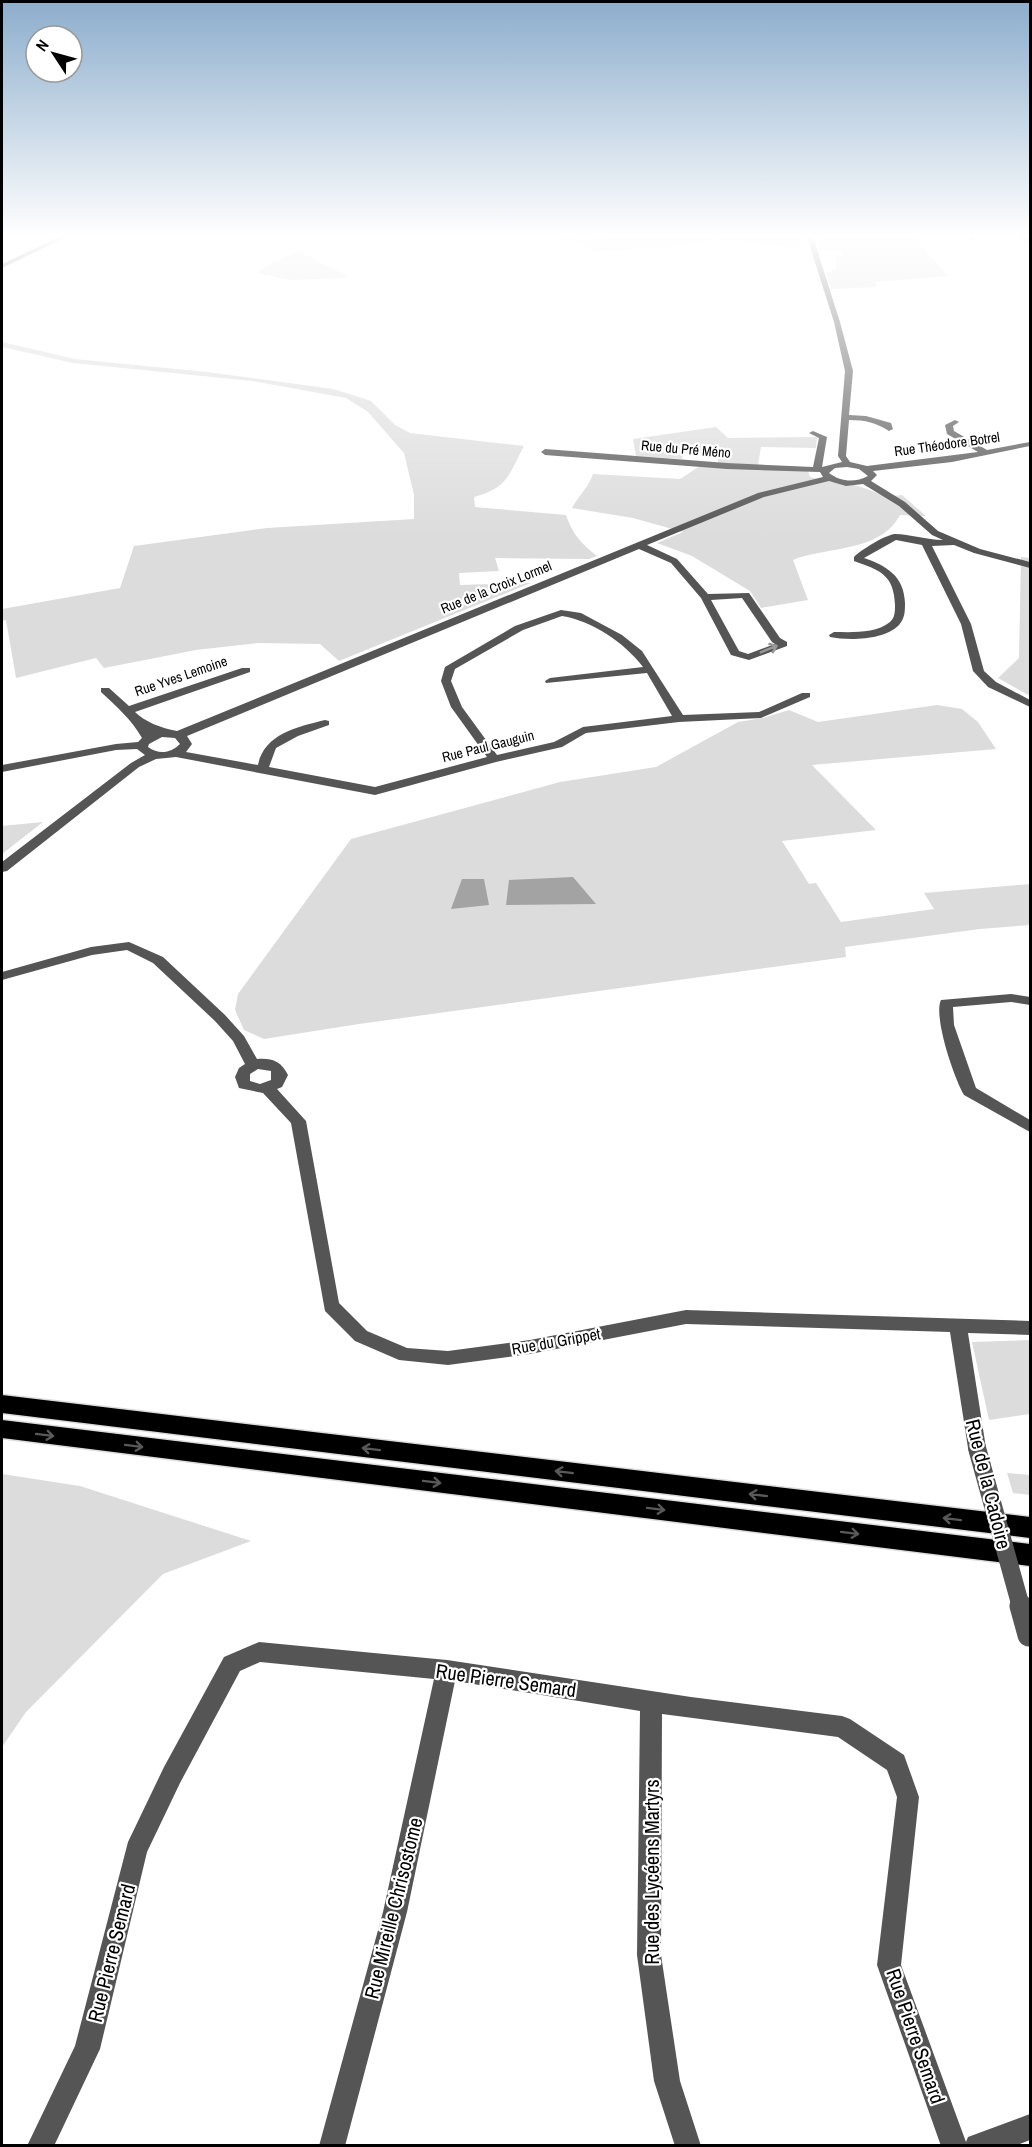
<svg xmlns="http://www.w3.org/2000/svg" width="1032" height="2147" font-family="'Archivo Narrow',sans-serif">
  <style>
    .green { fill: #dcdcdc }
    .water { fill: #a3a3a3 }
    .lines { fill: none; stroke-linecap: round; stroke-linejoin: round }
    .highway-casing { stroke: #dbdbdb; stroke-width: 3 }
    .minor { fill: #555; fill-rule: evenodd }
    .highway { fill: #000; fill-rule: evenodd }
    .minor-bridge-far1 { stroke: #555; stroke-width: 18 }
    .minor-bridge { stroke: #555; stroke-width: 23 }
    .oneway { stroke: #999 }
    .oneway2 { stroke: #595959 }
    .labels { text-anchor: middle; dominant-baseline: central; stroke-width: 4.5; stroke-linejoin: round; paint-order: stroke }
    .far-street-label { font-size: 14px; fill: #000; stroke: #fff }
    .street-label { font-size: 16px; fill: #000; stroke: #fff }
    .near-street-label { font-size: 20px; fill: #000; stroke: #fff }
  </style>
  <rect width="100%" height="100%" fill="#fff"/>
  <g class="green">
    <polygon points="645,234 696,236 801,234 798,240 807,249 717,239 672,246 591,252 583,243 547,237 584,239"/>
    <polygon points="818,234 916,234 928,254 948,276 875,282 877,287 832,289 826,273 836,269 836,257 842,256 840,250 821,250"/>
    <polygon points="299,251 316,259 314,260 346,275 344,278 290,280 257,273 273,262"/>
    <path d="M 2,342 L 75,359 L 207,372 L 333,389 L 371,401 L 395,425 L 410,433 L 524,446 C 509,474 508,488 474,497 L 475,507 L 566,515 C 572,533 581,544 597,556 L 589,559 L 495,558 L 499,571 L 459,573 L 460,585 L 531,583 L 339,661 L 320,644 L 258,643 L 196,650 L 104,668 L 96,658 L 16,678 L 6,620 L 2,621 L 2,609 L 120,588 L 134,546 L 267,528 L 414,519 L 414,495 L 404,453 L 368,412 L 346,398 L 252,381 L 73,363 L 2,347 Z"/>
    <polygon points="716,427 728,438 817,437 816,448 761,447 758,465 718,463 718,453 683,453 682,459 636,456 633,439"/>
    <path d="M 700,466 L 808,471 L 810,477 C 827,482 845,482 861,487 C 882,493 878,498 902,495 L 926,516 L 900,515 C 880,553 827,546 793,560 L 808,600 L 761,608 L 750,591 L 692,556 L 657,543 L 683,532 L 633,518 L 572,508 C 579,495 588,488 593,474 L 680,479 Z"/>
    <polygon points="1021,557 1030,558 1030,696 998,678 1019,658"/>
    <polygon points="937,705 962,709 978,722 996,749 812,765 876,830 782,841 809,884 816,883 841,922 934,909 924,893 1030,884 1030,925 980,929 845,947 846,957 359,1024 264,1039 244,1030 235,1010 238,994 351,839 560,782 656,767 738,722 763,718 789,710 818,722"/>
    <polygon points="43,822 2,854 2,826"/>
    <polygon points="1030,1340 1030,1414 989,1420 972,1342"/>
    <polygon points="1007,1473 1030,1475 1030,1495 1013,1493"/>
    <polygon points="2,1474 80,1486 251,1541 163,1574 26,1712 2,1747"/>
  </g>
  <g class="water">
    <polygon points="573,877 596,904 506,905 509,880"/>
    <polygon points="462,879 484,879 489,905 451,909"/>
  </g>
  <g class="lines">
    <defs>
      <g id="highway">
        <polygon points="2,1395 1030,1517 1030,1538 2,1413"/>
        <polygon points="2,1420 1030,1544 1030,1566 2,1438"/>
      </g>
    </defs>
    <use href="#highway" class="highway-casing"/>
    <g class="minor">
      <polygon points="65,234 73,234 2,268 2,264"/>
      <path d="M 806,234 L 812,234 L 840,322 L 853,371 L 849,415 L 866,416 L 891,423 L 893,429 L 889,431 C 877,423 865,420 849,420 L 846,456 L 850,462 L 867,466 L 978,452 L 947,434 L 945,425 L 955,420 L 959,422 L 953,426 L 954,431 L 987,450 L 1030,442 L 1030,446 L 952,462 L 873,471 L 877,475 L 871,481 L 905,502 L 938,531 L 980,549 L 1030,562 L 1030,568 L 974,553 L 954,545 L 932,546 L 971,624 L 984,671 L 996,682 L 1030,700 L 1030,707 L 988,687 L 973,671 L 961,624 L 922,545 L 896,540 L 864,558 C 887,566 904,576 905,603 C 905,611 905,618 899,625 C 885,640 849,641 830,637 L 829,635 L 834,632 C 851,632 875,634 890,622 C 895,618 895,611 895,605 C 894,574 879,570 854,561 L 854,557 C 861,550 885,535 895,534 C 910,534 926,540 943,540 L 932,535 L 899,506 L 863,484 L 846,486 L 829,481 L 764,497 L 647,545 L 677,559 L 708,594 L 749,593 L 780,638 L 787,642 L 787,646 L 749,660 L 731,655 L 701,598 L 671,563 L 639,549 L 187,736 L 192,744 L 186,752 L 258,765 C 264,734 297,727 325,720 L 329,721 L 329,725 L 298,736 L 276,748 L 269,767 L 375,787 L 487,757 L 451,707 L 441,681 L 445,667 L 515,626 L 561,610 L 581,613 L 622,635 L 642,651 L 683,715 L 759,712 L 802,693 L 810,693 L 810,697 L 761,718 L 679,722 L 586,733 L 562,747 L 496,762 L 375,795 L 176,757 L 156,759 L 139,767 L 7,871 L 2,872 L 2,862 L 131,763 L 145,755 L 137,749 L 116,750 L 2,772 L 2,765 L 116,744 L 138,742 L 142,738 C 131,719 118,708 101,692 L 101,688 L 109,688 L 129,706 L 242,668 L 250,668 L 250,672 L 135,712 C 145,722 161,728 177,731 L 758,493 L 823,477 L 820,472 L 727,469 L 545,455 L 541,452 L 545,449 L 727,463 L 813,467 L 819,438 L 809,433 L 813,431 L 827,437 L 822,467 L 842,462 L 838,456 L 845,371 L 834,322 ZM 847,467 L 859,469 L 868,476 C 855,483 841,482 829,473 L 835,468 ZM 742,598 L 772,642 L 775,644 L 748,654 L 739,651 L 711,600 ZM 562,616 C 592,621 624,642 643,667 L 550,678 L 545,681 L 546,683 L 647,673 L 672,716 L 583,727 L 554,742 L 497,755 L 462,707 L 451,681 L 455,669 L 523,630 ZM 162,737 L 175,738 L 180,744 C 171,753 159,755 148,747 L 149,744 Z"/>
      <polygon points="964,234 971,234 976,239 971,240"/>
      <polygon points="1017,234 1024,234 1030,240 1030,245"/>
      <path d="M 129,942 L 163,957 L 225,1015 L 244,1036 L 257,1059 C 272,1058 281,1061 288,1075 L 282,1087 L 277,1089 L 306,1121 L 339,1303 L 367,1331 L 407,1348 L 448,1351 L 530,1340 L 686,1310 L 1030,1321 L 1030,1335 L 968,1333 L 986,1448 L 984,1454 L 977,1456 L 970,1454 L 968,1448 L 950,1332 L 686,1324 L 530,1354 L 448,1365 L 399,1360 L 355,1341 L 325,1311 L 291,1123 L 263,1093 L 239,1088 L 235,1077 L 239,1068 L 245,1064 L 233,1041 L 215,1021 L 153,963 L 127,950 L 92,955 L 2,980 L 2,972 L 91,947 ZM 258,1069 L 271,1071 L 271,1080 L 260,1084 L 250,1081 L 250,1074 Z"/>
      <path d="M 1011,994 L 1030,997 L 1030,1005 L 1011,1002 L 953,1007 L 954,1025 L 976,1088 L 1030,1120 L 1030,1132 L 964,1095 C 954,1078 933,1016 941,1000 Z"/>
      <polygon points="259,1642 447,1660 691,1697 842,1716 850,1719 904,1755 919,1797 901,1965 966,2142 968,2137 1030,2114 1030,2140 1015,2146 941,2146 877,1965 897,1797 887,1770 838,1737 662,1714 661,1955 680,2081 701,2146 675,2146 654,2081 637,1955 640,1711 455,1681 407,1912 345,2146 319,2146 383,1912 434,1679 260,1662 240,1671 180,1783 147,1852 100,2049 54,2146 27,2146 75,2046 128,1842 164,1767 224,1657"/>
    </g>
    <use href="#highway" class="highway"/>
    <polyline class="minor-bridge-far1" points="977,1448 1021,1607"/>
    <polyline class="minor-bridge" points="1021,1606 1029,1635"/>
  </g>
  <defs><path id="oneway-shaft" d="M-6 0H5M1.5-3L5.5 0L1.5 3" fill="none" stroke-width="1.6" stroke-linecap="round" stroke-linejoin="round" transform="scale(1.5)"/></defs>
  <use class="oneway" href="#oneway-shaft" transform="translate(769 649) rotate(-22)"/>
  <g class="oneway2">
    <use href="#oneway-shaft" transform="translate(45 1435) rotate(7)"/>
    <use href="#oneway-shaft" transform="translate(134 1446) rotate(7)"/>
    <use href="#oneway-shaft" transform="translate(371 1449) rotate(-173)"/>
    <use href="#oneway-shaft" transform="translate(564 1472) rotate(-173)"/>
    <use href="#oneway-shaft" transform="translate(432 1482) rotate(7)"/>
    <use href="#oneway-shaft" transform="translate(758 1495) rotate(-173)"/>
    <use href="#oneway-shaft" transform="translate(656 1509) rotate(7)"/>
    <use href="#oneway-shaft" transform="translate(952 1519) rotate(-173)"/>
    <use href="#oneway-shaft" transform="translate(850 1533) rotate(7)"/>
  </g>
  <linearGradient id="sky" x2="0" y2="1"><stop stop-color="#8cadcc"/><stop offset="0.44" stop-color="#fff"/><stop offset="1" stop-color="#fff" stop-opacity="0"/></linearGradient>
  <rect width="1032" height="535" fill="url(#sky)"/>
  <g class="labels">
    <g class="far-street-label">
      <text transform="translate(947 444) rotate(-8)">Rue Théodore Botrel</text>
      <text transform="translate(686 449) rotate(5)">Rue du Pré Méno</text>
      <text transform="translate(496 587) rotate(-22)">Rue de la Croix Lormel</text>
      <text transform="translate(181 676) rotate(-19)">Rue Yves Lemoine</text>
      <text transform="translate(488 746) rotate(-14)">Rue Paul Gauguin</text>
    </g>
    <g class="street-label">
      <text transform="translate(556 1341) rotate(-10)">Rue du Grippet</text>
    </g>
    <g class="near-street-label">
      <text transform="translate(989 1484) rotate(76)">Rue de la Cadoire</text>
      <text transform="translate(506 1680) rotate(8)">Rue Pierre Semard</text>
      <text transform="translate(651 1872) rotate(-90)">Rue des Lycéens Martyrs</text>
      <text transform="translate(393 1908) rotate(-76)">Rue Mireille Chrisostome</text>
      <text transform="translate(111 1953) rotate(-76)">Rue Pierre Semard</text>
      <text transform="translate(916 2036) rotate(71)">Rue Pierre Semard</text>
    </g>
  </g>
  <rect width="1032" height="2147" fill="none" stroke="#000000" stroke-width="6"/>
  <g transform="translate(54 54) rotate(306)"><circle r="28" fill="#ffffff" stroke="#999999" stroke-width="1.5"/>
  <path d="M0-4.5L10 22L0 15L-10 22Z" fill="#000000"/>
  <text y="-9" font-size="16" font-weight="bold" text-anchor="middle" fill="#000000">N</text>
  </g>
</svg>
